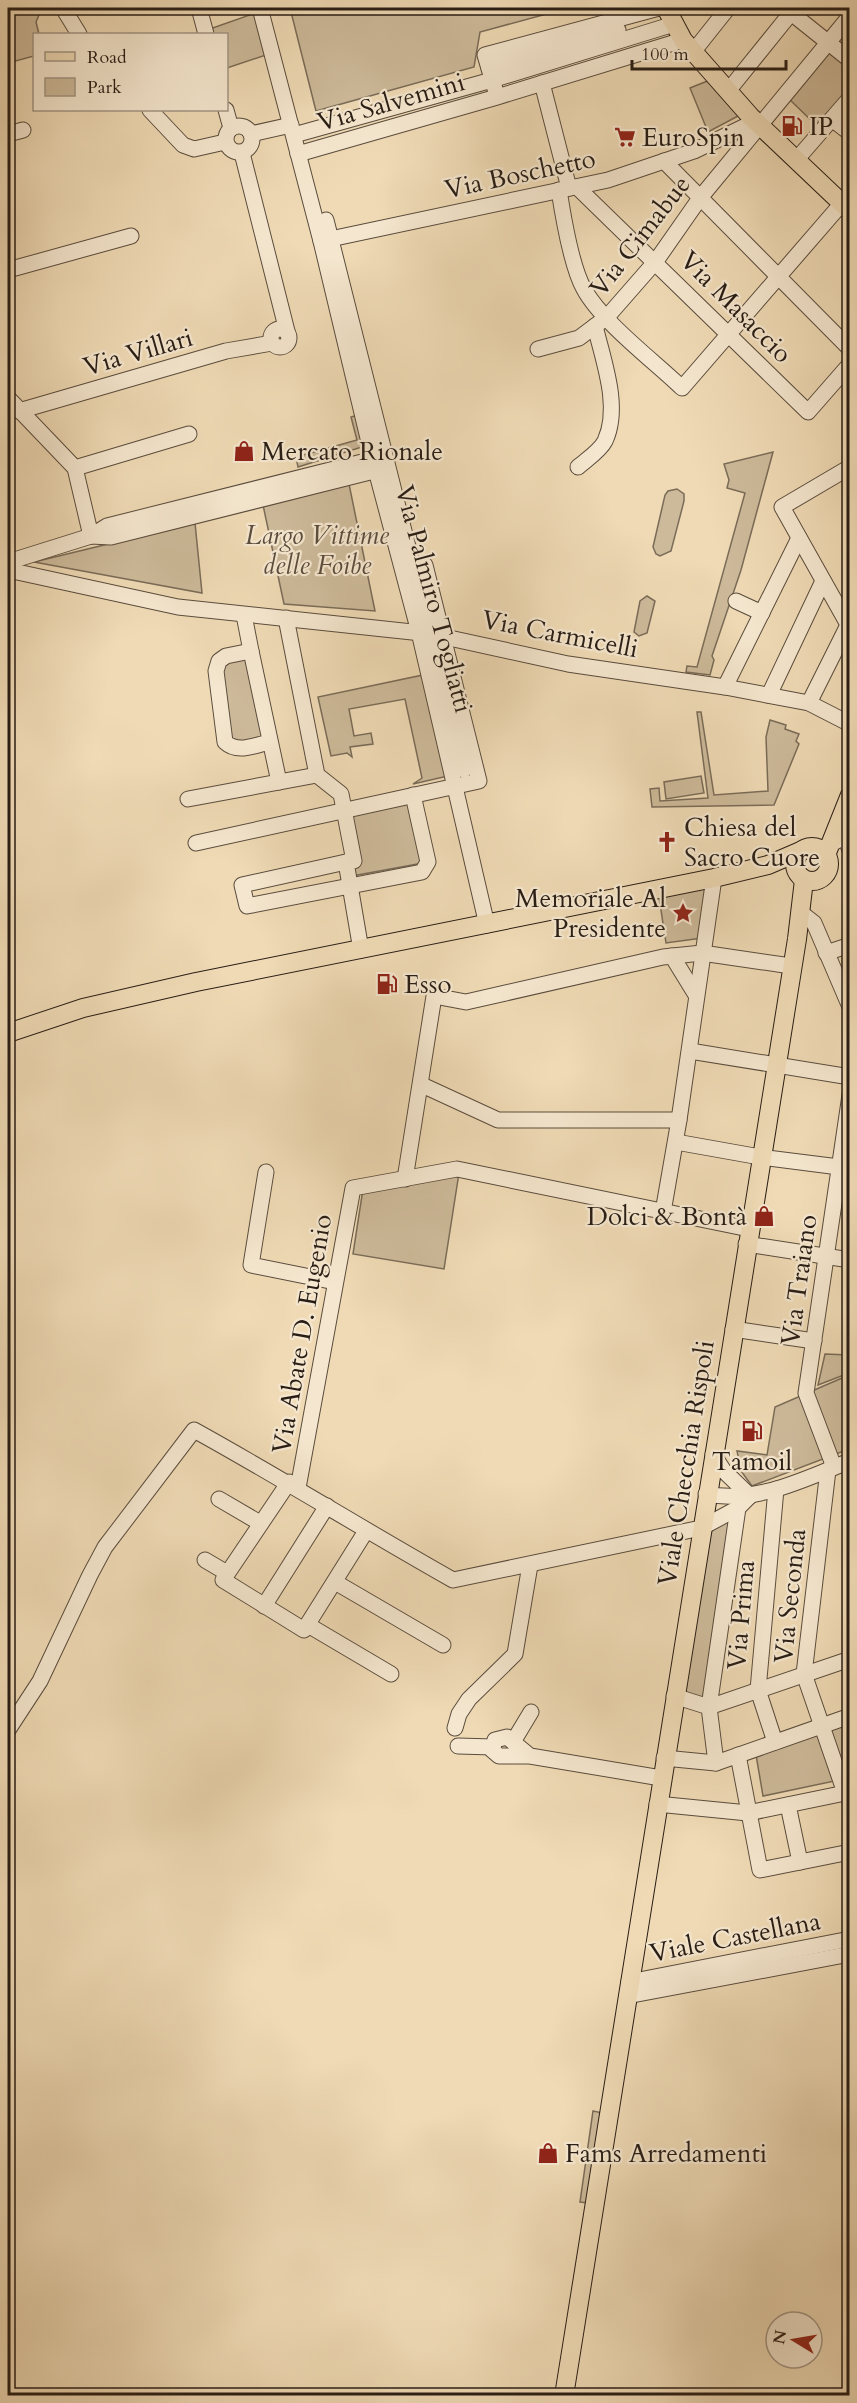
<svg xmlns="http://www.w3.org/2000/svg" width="857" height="2403" font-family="Cardo,serif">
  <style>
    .green { fill: #cdba9a; stroke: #7a6c58; stroke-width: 1.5 }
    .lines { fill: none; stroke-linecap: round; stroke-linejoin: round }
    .minor-casing { stroke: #5a4c3d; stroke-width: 17 }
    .major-casing { stroke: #281d15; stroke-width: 20 }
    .minor { stroke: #f5e7cf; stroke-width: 15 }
    .major { stroke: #efdab5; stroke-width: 18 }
    .labels { text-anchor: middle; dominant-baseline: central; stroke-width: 4.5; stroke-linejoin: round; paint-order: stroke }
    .street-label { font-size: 26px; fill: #281d15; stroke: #f5e7cf }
    .poi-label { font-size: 26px; fill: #281d15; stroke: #f5e7cf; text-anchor: start }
    .park-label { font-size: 26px; font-style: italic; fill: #5a4c3d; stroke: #f5e7cf }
  </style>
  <rect width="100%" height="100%" fill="#efdab5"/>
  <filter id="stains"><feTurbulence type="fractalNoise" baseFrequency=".00333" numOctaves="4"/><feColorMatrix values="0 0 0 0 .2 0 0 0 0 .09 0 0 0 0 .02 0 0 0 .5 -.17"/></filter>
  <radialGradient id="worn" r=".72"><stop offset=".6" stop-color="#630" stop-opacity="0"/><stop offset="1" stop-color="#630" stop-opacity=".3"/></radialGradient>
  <g class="green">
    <polygon points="8,8 42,8 36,22 39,34 34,34 34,56 8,63"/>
    <polygon points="290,8 553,8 554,12 480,32 474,67 316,111"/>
    <polygon points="258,12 269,54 227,68 226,34 208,34 207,30"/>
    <polygon points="829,47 849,65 849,90 818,127 788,98"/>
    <polygon points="710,80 740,115 708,132 690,88"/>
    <polygon points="358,415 365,446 298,467 296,457 357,440 351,417"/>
    <polygon points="773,452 741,570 712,656 714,660 710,675 686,672 687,666 697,667 745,493 727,488 729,480 724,464"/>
    <polygon points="349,484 375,611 284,604 263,505"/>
    <polygon points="677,489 684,494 684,501 671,551 660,556 656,554 653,547 665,495 668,491"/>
    <polygon points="195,523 202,593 34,562"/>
    <polygon points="647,596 655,601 647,633 639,636 634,632 640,601"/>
    <polygon points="251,651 270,742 232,748 219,661"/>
    <polygon points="423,675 448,776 413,784 422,778 405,699 349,709 354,736 371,733 373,744 350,747 352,757 347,753 331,756 318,697"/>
    <polygon points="697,712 701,712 714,795 768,791 766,737 770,720 786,725 785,729 799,734 796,741 799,744 774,805 652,807 650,789 659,788 660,801 708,798"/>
    <polygon points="701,776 704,793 666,799 664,782"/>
    <polygon points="411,799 423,863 352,876 350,811"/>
    <polygon points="710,887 702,938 666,943 659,897"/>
    <polygon points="459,1173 444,1269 353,1254 363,1189"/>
    <polygon points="825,1354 849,1355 849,1373 818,1385"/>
    <polygon points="849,1375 849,1449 752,1486 741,1471 737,1451 767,1455 775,1407"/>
    <polygon points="733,1515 706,1704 677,1694 703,1531"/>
    <polygon points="849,1716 849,1778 763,1796 755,1749"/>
    <polygon points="593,2111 603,2113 587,2203 580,2202"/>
  </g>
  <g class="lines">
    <defs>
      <g id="minor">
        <polyline points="63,8 79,34"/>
        <polyline points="199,8 206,34"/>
        <polyline points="260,8 321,241 373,459 419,632 487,925"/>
        <polyline points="785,8 850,60"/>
        <polyline points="693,52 728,8"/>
        <polyline points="489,68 618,30"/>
        <polyline points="542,83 569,188"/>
        <polyline points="495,89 485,55 659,8"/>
        <polyline points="728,91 795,8"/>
        <polyline points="150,110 183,145 194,149 225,142"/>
        <polyline points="226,110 231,128"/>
        <polyline points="832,119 850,133"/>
        <circle cx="239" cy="139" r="13"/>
        <polyline points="8,134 23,130"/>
        <polyline points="251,134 291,125"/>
        <polyline points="294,135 492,80 674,24"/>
        <polyline points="242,153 288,335"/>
        <polyline points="298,154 497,97 683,40"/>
        <polyline points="797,159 850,98"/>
        <polyline points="664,161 850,349"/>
        <polyline points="577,187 808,412 850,364"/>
        <path d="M 559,190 C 563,216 572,268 584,289 C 602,322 654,361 682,388 L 850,194"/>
        <polyline points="326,220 464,770"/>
        <polyline points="321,241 608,180 694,151 756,121"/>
        <polyline points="8,270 131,236"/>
        <circle cx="280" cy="338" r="9"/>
        <polyline points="538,349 579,338 607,317 656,261 700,198 850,16"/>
        <polyline points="8,398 75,468 91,536"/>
        <polyline points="19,411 226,351 272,343"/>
        <path d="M 578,467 C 586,460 600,451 605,441 C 621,407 603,360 595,326"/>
        <polyline points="850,467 782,507 850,628"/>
        <polyline points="75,468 189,434"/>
        <polyline points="91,536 111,537 386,468"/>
        <polyline points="8,562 91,536 107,526 382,457"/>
        <polyline points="8,570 178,607 431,634 568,664 725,687 809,703 850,724"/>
        <polyline points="736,601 762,613"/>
        <polyline points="244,615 251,651"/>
        <polyline points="286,618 317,775 341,794 354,861 346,862 361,950"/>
        <polyline points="725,687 799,538"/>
        <polyline points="769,695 823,581"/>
        <polyline points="809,703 848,625"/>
        <path d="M 270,742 C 254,745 238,754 225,742 L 216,671 L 219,661 L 226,656 L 251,651 L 279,782"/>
        <polyline points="188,799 317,775"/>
        <polyline points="844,835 850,850"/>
        <polyline points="196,843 479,781 425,565 405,571"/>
        <polyline points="833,843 850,833"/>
        <polyline points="346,862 242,885 247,906 422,872 428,862 413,795"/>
        <polyline points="805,916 814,923 850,1007"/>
        <polyline points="826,953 850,945"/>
        <polyline points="672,956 696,995"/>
        <polyline points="690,1051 850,1077"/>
        <polyline points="422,1085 498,1120 679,1120"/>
        <polyline points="676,1142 760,1157 847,1168"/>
        <polyline points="266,1172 251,1265 335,1282"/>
        <polyline points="405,1179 434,996 466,1002 663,957 702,953 791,966"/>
        <polyline points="663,1212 679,1120 714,878"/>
        <polyline points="746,1244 850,1260"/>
        <polyline points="733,1329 814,1341"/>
        <polyline points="713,1454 724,1471 750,1496"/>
        <polyline points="834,1467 806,1393 850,1095"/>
        <polyline points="828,1470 804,1674 845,1793"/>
        <polyline points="289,1482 223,1580 304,1630 366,1531"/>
        <polyline points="298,1488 353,1188 457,1169 749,1229"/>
        <path d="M 706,1494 C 757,1504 804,1479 850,1461"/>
        <polyline points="219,1499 260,1523"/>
        <polyline points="738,1508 709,1707 850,1659"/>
        <polyline points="205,1560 227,1573"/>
        <polyline points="335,1582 443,1645"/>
        <polyline points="264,1606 327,1506"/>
        <polyline points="308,1625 391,1674"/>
        <polyline points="674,1696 709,1707 716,1763 850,1716"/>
        <polyline points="455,1728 459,1714 469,1699 515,1654 530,1565"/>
        <path d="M 8,1730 L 40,1681 L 90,1575 L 105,1547 L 194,1430 C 281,1478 366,1531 453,1580 L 701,1528 L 738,1508 L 750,1496"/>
        <polyline points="513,1742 531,1712"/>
        <polyline points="775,1742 758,1690 776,1489"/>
        <polyline points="458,1746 493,1747"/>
        <polyline points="738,1755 760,1870 850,1852"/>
        <polyline points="530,1756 507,1737 495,1740 492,1750 499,1756 530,1756 661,1778"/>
        <polyline points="664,1758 716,1763"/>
        <polyline points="657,1804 748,1813 850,1792"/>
        <polyline points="788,1805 800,1862"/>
        <polyline points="629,1982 850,1939"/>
        <polyline points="627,1996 850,1954"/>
      </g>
      <g id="major">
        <polyline points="666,8 683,40 751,117 850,211"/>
        <circle cx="812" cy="864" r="17"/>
        <polyline points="826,855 850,795"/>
        <polyline points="8,1033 83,1008 196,982 714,878 768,865 803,850"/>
        <polyline points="564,2396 797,939 804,880"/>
      </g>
    </defs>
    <use href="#minor" class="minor-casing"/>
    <use href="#major" class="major-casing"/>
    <use href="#minor" class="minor"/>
    <use href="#major" class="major"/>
  </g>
  <defs>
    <symbol id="fuel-bare" viewBox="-9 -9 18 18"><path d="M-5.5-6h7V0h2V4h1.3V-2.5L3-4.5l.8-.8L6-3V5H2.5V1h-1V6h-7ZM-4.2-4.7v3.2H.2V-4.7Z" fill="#8f2418" stroke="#f5e7cf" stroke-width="2.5" paint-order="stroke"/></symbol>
    <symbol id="supermarket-bare" viewBox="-9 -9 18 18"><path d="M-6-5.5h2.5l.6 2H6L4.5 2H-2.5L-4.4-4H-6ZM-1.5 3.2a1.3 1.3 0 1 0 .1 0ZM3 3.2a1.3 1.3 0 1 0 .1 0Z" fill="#8f2418" stroke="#f5e7cf" stroke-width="2.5" paint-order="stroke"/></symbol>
    <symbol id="shop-bare" viewBox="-9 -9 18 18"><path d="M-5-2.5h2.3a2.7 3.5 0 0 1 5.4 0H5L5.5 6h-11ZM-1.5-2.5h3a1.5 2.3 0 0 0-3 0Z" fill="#8f2418" stroke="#f5e7cf" stroke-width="2.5" paint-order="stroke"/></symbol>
    <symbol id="church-bare" viewBox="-9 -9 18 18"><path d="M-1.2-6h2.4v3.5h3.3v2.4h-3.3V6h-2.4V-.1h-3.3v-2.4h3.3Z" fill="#8f2418" stroke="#f5e7cf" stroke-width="2.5" paint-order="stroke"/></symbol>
    <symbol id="sight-bare" viewBox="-9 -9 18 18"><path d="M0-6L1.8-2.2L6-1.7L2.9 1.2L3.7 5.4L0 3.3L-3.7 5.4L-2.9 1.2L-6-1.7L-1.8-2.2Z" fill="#8f2418" stroke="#f5e7cf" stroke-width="2.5" paint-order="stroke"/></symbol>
  </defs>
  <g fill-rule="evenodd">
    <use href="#fuel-bare" x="777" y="111" width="30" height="30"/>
    <use href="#supermarket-bare" x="610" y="122" width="30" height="30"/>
    <use href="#shop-bare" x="229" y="436" width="30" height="30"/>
    <use href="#church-bare" x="652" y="827" width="30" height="30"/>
    <use href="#sight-bare" x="668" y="898" width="30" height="30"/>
    <use href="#fuel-bare" x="372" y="969" width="30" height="30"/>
    <use href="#shop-bare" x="749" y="1201" width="30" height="30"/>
    <use href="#fuel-bare" x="737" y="1416" width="30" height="30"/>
    <use href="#shop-bare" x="533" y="2138" width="30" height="30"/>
  </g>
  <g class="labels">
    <g class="street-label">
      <text transform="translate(391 102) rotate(-16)">Via Salvemini</text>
      <text transform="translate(520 174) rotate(-12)">Via Boschetto</text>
      <text transform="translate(640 236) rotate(-52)">Via Cimabue</text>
      <text transform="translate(736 307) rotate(45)">Via Masaccio</text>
      <text transform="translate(138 352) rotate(-16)">Via Villari</text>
      <text transform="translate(434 599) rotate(75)">Via Palmiro Togliatti</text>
      <text transform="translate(560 634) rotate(11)">Via Carmicelli</text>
      <text transform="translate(799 1280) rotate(-82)">Via Traiano</text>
      <text transform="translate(302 1334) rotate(-80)">Via Abate D. Eugenio</text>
      <text transform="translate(686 1463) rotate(-81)">Viale Checchia Rispoli</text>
      <text transform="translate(790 1596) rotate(-84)">Via Seconda</text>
      <text transform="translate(741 1615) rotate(-85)">Via Prima</text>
      <text transform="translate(735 1937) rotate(-11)">Viale Castellana</text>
    </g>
    <g class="poi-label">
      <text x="809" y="126">IP</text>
      <text x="642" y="137">EuroSpin</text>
      <text x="261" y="451">Mercato Rionale</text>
      <text x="684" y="827">Chiesa del<tspan x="684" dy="30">Sacro Cuore</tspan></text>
      <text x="666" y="898" text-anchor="end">Memoriale Al<tspan x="666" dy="30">Presidente</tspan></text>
      <text x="404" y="984">Esso</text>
      <text x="747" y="1216" text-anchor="end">Dolci &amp; Bontà</text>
      <text x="752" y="1461" text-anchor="middle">Tamoil</text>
      <text x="565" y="2153">Fams Arredamenti</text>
    </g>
    <g class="park-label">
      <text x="317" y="535">Largo Vittime<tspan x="317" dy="30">delle Foibe</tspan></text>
    </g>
  </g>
  <rect width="857" height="2403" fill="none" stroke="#efdab5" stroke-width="30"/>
  <rect x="9" y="9" width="839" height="2385" fill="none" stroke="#281d15" stroke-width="3"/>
  <rect x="15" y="15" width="827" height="2373" fill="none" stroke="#281d15" stroke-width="1.5"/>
  <rect x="33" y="33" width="195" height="78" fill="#f5e7cf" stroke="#a39685" stroke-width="1.5"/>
  <rect x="45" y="52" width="30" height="9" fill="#efdab5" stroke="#a39685" stroke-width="1.5"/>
  <text x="87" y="63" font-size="18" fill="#281d15">Road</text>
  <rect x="45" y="78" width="30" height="18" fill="#cdba9a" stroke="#a39685" stroke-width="1.5"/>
  <text x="87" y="93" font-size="18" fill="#281d15">Park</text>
  <g transform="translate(794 2340) rotate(281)"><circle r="28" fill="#f5e7cf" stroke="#a39685" stroke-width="1.5"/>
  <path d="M0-4.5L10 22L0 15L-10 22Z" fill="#8f2418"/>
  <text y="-9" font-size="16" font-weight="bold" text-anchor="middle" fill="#281d15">N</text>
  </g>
  <path d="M632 60v9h154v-9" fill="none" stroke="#281d15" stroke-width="3"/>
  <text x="641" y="60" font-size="18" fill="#281d15" stroke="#f5e7cf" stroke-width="4.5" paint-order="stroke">100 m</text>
  <rect width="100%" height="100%" filter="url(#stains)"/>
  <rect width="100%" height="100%" fill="url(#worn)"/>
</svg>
